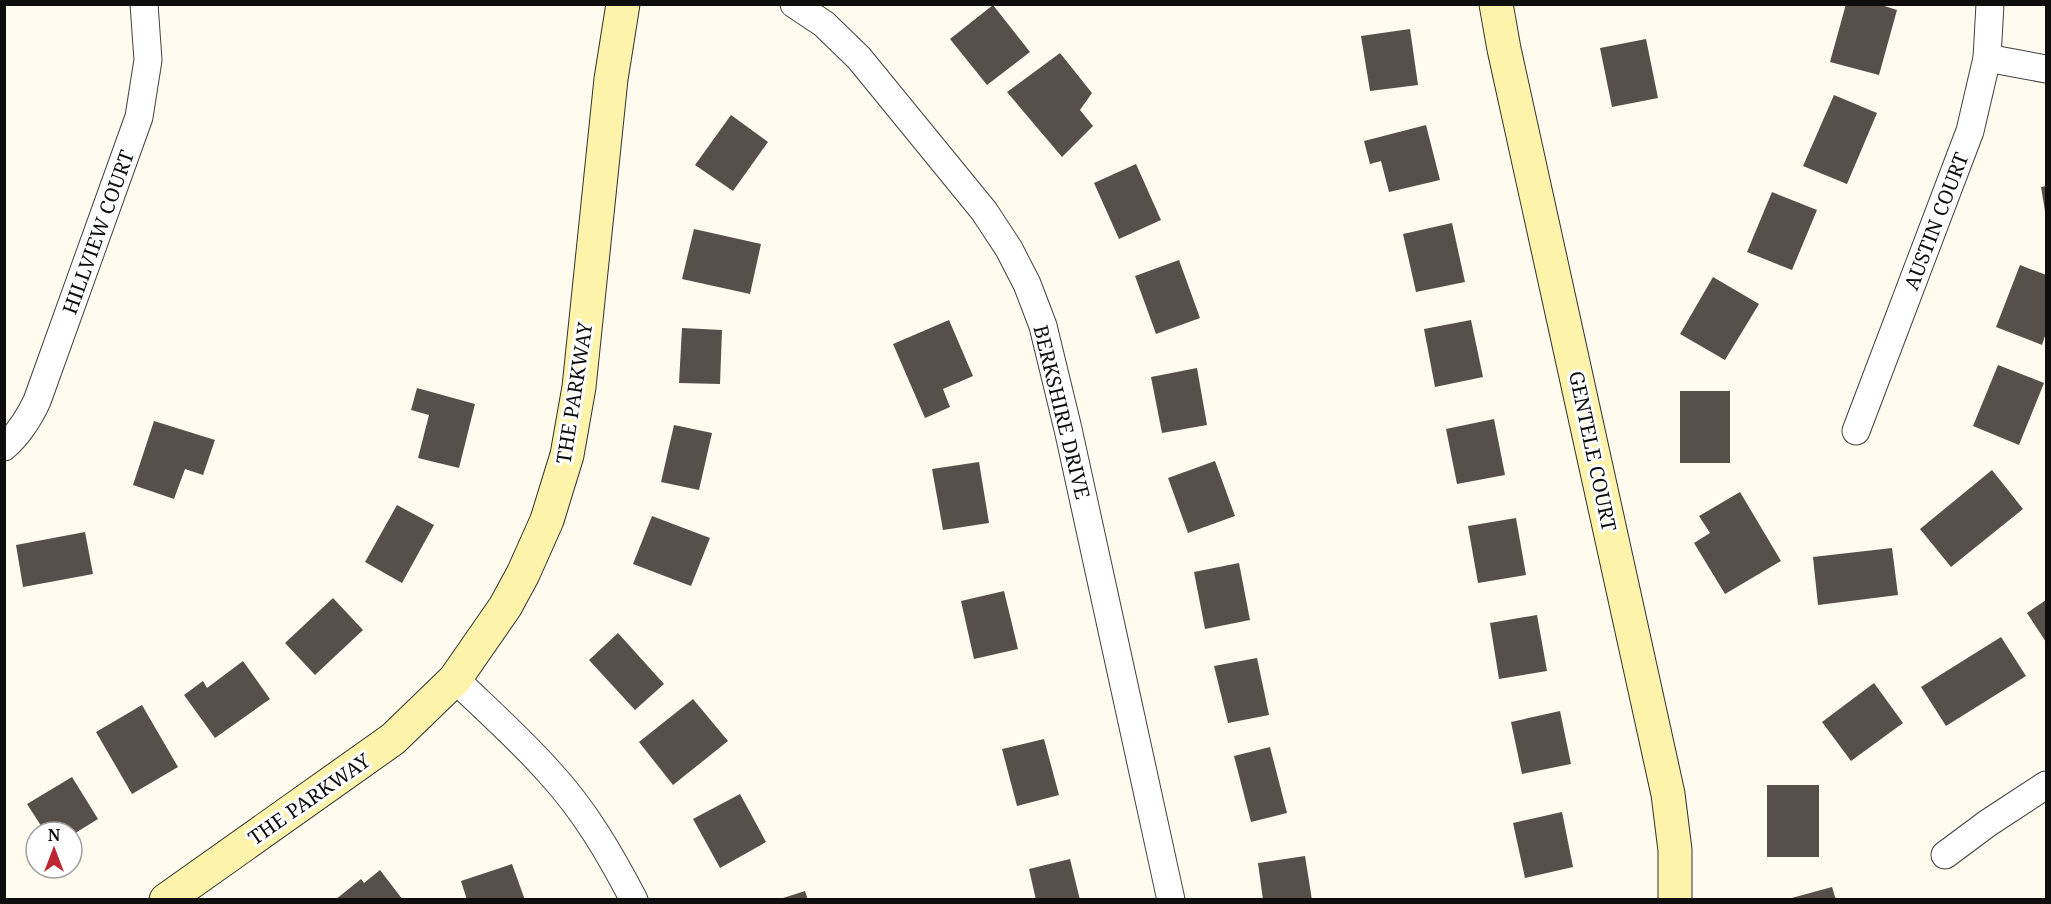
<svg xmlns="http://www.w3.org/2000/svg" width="2051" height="904" font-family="'Noto Serif',serif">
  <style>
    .building { fill: #574f4a }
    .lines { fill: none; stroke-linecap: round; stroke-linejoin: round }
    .street-casing { stroke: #414141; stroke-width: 29 }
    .secondary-casing { stroke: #303030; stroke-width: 35 }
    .street { stroke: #fff; stroke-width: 27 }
    .secondary { stroke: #fef3ab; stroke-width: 33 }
    .labels { text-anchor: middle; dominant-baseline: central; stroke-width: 6; stroke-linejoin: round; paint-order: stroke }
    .street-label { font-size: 20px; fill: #0e0e0e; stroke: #fff }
  </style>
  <rect width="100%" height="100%" fill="#fffbef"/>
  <g class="building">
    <polygon points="1846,4 1878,4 1897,10 1879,75 1830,62"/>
    <polygon points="993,5 1030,52 987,85 950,39"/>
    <polygon points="1410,29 1418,85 1370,91 1361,36"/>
    <polygon points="1646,39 1658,98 1612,107 1600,48"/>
    <polygon points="1060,53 1092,93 1080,110 1093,126 1062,157 1007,92"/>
    <polygon points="1834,95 1877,113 1847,184 1803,166"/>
    <polygon points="731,115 768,142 733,191 695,165"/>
    <polygon points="1426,125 1440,180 1389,192 1381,161 1370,164 1364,141"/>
    <polygon points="1136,164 1161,220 1119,239 1094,183"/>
    <polygon points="2046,186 2046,211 2045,211 2041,187"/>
    <polygon points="1772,192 1817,210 1792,270 1747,252"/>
    <polygon points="1452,223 1465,282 1416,292 1403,234"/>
    <polygon points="694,229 761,244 750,294 682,279"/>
    <polygon points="1179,260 1200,318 1156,334 1135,276"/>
    <polygon points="2020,265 2046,275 2046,333 2042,345 1996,327"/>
    <polygon points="1713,277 1759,304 1725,360 1680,334"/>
    <polygon points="949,320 973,376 943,389 950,407 925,418 893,344"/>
    <polygon points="1471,320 1483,377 1435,387 1424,329"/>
    <polygon points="682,328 722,330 720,384 679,383"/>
    <polygon points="1998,365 2044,383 2019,445 1973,426"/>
    <polygon points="1197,368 1207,425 1162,433 1151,377"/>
    <polygon points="417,388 475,404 459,468 418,458 429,415 411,410"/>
    <rect x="1680" y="391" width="50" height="72"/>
    <polygon points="1494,419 1505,475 1457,484 1446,429"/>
    <polygon points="154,421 215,440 203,475 185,469 174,499 133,485"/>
    <polygon points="674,425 712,433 699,490 661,482"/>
    <polygon points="1215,461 1235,516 1188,533 1168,478"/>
    <polygon points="979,462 989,523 943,530 932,469"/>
    <polygon points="1992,470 2023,509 1951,567 1920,529"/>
    <polygon points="1740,492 1781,561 1725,594 1694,543 1710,533 1699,516"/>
    <polygon points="397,505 434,525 402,583 365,562"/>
    <polygon points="652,516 710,538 691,586 633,564"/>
    <polygon points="1516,518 1526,575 1478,583 1468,526"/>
    <polygon points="85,532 93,574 23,587 16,545"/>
    <polygon points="1892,548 1898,595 1818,605 1813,557"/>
    <polygon points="1239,563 1250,620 1205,629 1194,572"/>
    <polygon points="1004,591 1018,649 974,659 961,601"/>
    <polygon points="333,598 363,630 315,675 285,643"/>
    <polygon points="2046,600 2046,642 2027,613"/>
    <polygon points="1537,615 1547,671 1499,679 1490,623"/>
    <polygon points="618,633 664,684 635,710 589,660"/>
    <polygon points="2001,637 2026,676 1946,726 1921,687"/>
    <polygon points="1257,658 1269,715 1228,723 1214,666"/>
    <polygon points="243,661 270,699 215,738 184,695 203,681 207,688"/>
    <polygon points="1874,683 1903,723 1851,761 1822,722"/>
    <polygon points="693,699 728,741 673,785 639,742"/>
    <polygon points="142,705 178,767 132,794 96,732"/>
    <polygon points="1560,711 1571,764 1522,774 1511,722"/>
    <polygon points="1044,739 1059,795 1017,806 1002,749"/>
    <polygon points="1270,747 1287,813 1251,822 1234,756"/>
    <polygon points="72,777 98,819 72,835 72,832 45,832 27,804"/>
    <rect x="1767" y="785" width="52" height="72"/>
    <polygon points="740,794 766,842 720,868 693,819"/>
    <polygon points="1562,812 1573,867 1525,878 1513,823"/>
    <polygon points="1305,856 1312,900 1263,900 1258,863"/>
    <polygon points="1070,859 1080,900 1036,900 1029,869"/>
    <polygon points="512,864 525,900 467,900 461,881"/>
    <polygon points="380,870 403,900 335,900 361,879 364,883"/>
    <polygon points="1832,887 1836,900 1788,900 1788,899"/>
    <polygon points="805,891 808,900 780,900 780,899"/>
  </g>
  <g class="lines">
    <defs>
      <g id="street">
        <polyline points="794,4 824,24 859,58 984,211 1009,249 1027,284 1043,326 1068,429 1171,900"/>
        <polyline points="1987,58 2046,69"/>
        <polyline points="1856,431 1970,131 1987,58 1990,4"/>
        <path d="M 4,447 C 19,434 29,418 37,401 L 139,117 L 148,60 L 144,4"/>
        <path d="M 455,679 C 487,710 521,740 550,773 C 585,811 610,854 634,900"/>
        <polyline points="1945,855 1988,823 2046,785"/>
      </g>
      <g id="secondary">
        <polyline points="1496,4 1504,49 1668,794 1675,850 1675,900"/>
        <polyline points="166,900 393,739 455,679 505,607 523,574 547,520 567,455 579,387 611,79 623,4"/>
      </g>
    </defs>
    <use href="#street" class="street-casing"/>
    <use href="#secondary" class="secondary-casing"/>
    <use href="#street" class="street"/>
    <use href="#secondary" class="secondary"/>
  </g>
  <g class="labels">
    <g class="street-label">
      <text transform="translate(1936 221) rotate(-69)">AUSTIN COURT</text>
      <text transform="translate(98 232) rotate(-70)">HILLVIEW COURT</text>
      <text transform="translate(574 393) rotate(-81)">THE PARKWAY</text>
      <text transform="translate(1062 412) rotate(76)">BERKSHIRE DRIVE</text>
      <text transform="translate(1593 451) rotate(78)">GENTELE COURT</text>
      <text transform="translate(309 799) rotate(-35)">THE PARKWAY</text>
    </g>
  </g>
  <rect width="2051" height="904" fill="none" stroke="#0e0e0e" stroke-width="12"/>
  <g transform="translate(54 850)"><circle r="28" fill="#ffffff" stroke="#9f9f9f" stroke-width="1.5"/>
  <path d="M0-4.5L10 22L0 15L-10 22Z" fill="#bd2731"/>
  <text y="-9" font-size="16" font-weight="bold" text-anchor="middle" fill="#0e0e0e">N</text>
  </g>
</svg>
